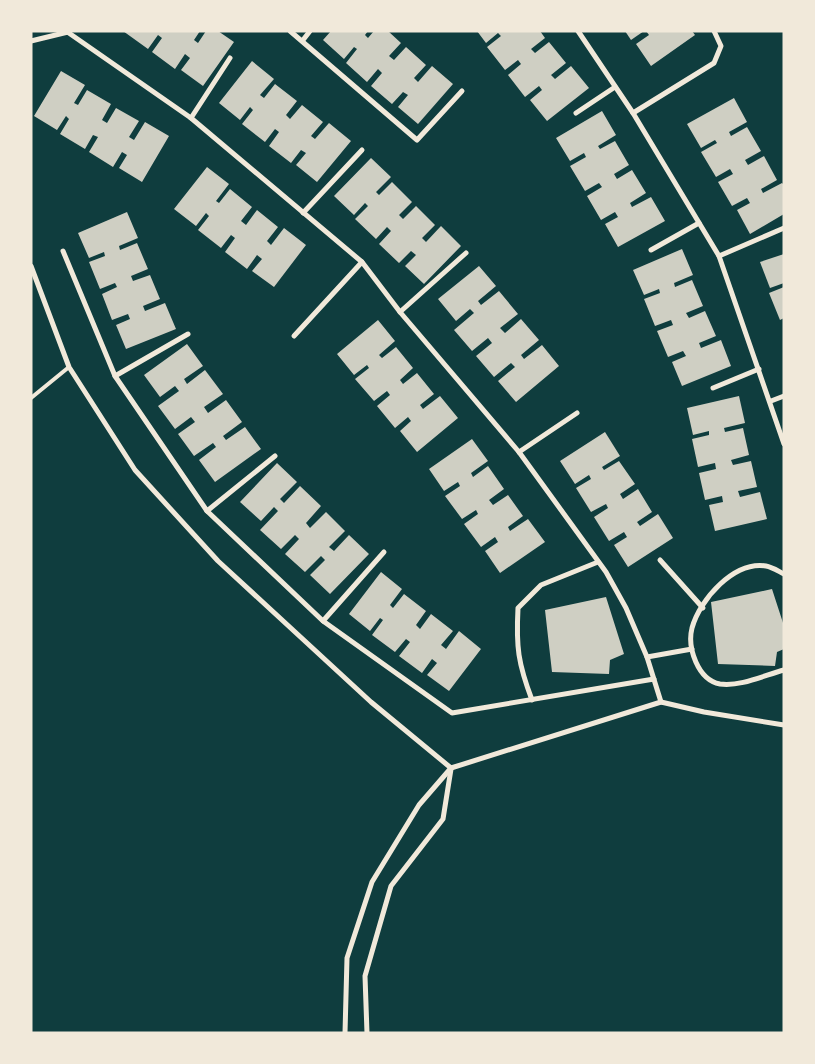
<svg xmlns="http://www.w3.org/2000/svg" width="815" height="1064" font-family="Jost,sans-serif">
  <style>
    .building { fill: #cfcfc3 }
    .lines { fill: none; stroke-linecap: round; stroke-linejoin: round }
    .service { stroke: #f1e9da; stroke-width: 4 }
    .minor { stroke: #f1e9da; stroke-width: 5 }
  </style>
  <rect width="100%" height="100%" fill="#0f3d3e"/>
  <g class="building">
    <polygon points="123,31 200,31 194,40 198,43 206,31 218,31 234,42 203,86 181,70 190,58 185,54 175,69 152,52 162,38 158,35 148,49"/>
    <polygon points="331,31 368,31 365,35 368,38 374,31 388,31 401,43 389,56 394,60 406,47 426,65 414,78 418,82 432,66 453,84 418,124 398,107 408,95 403,92 392,104 371,86 382,73 378,69 367,82 346,63 357,49 354,47 344,59 323,40"/>
    <polygon points="477,31 540,31 545,38 531,49 535,53 549,42 566,63 551,75 555,79 571,66 589,88 547,121 530,100 542,90 539,86 525,97 508,75 521,64 518,60 505,70 487,47 501,36 498,33 486,43"/>
    <polygon points="625,31 644,31 631,40"/>
    <polygon points="646,31 692,31 695,35 651,66 636,44 649,35"/>
    <polygon points="252,61 274,79 260,95 264,98 275,84 297,101 286,115 290,119 302,105 323,122 311,136 315,139 329,123 351,141 317,182 296,165 306,153 301,150 291,163 269,146 279,132 275,129 265,142 242,124 253,110 250,107 240,120 219,103"/>
    <polygon points="61,71 85,85 74,103 78,105 87,90 111,104 102,120 107,123 116,108 139,121 129,137 134,140 145,122 169,136 142,182 119,168 127,155 122,152 113,167 89,152 98,137 93,135 85,149 60,134 69,119 66,116 57,130 34,116"/>
    <polygon points="734,98 747,122 729,132 731,136 747,127 761,151 745,160 748,165 764,156 777,180 761,189 763,193 782,183 784,185 784,214 750,234 737,210 750,203 747,198 732,206 718,182 733,174 730,169 716,177 701,152 717,143 715,140 701,148 687,124"/>
    <polygon points="602,111 616,135 598,146 600,149 615,141 629,165 614,174 617,179 632,170 646,193 630,203 632,207 651,197 665,221 618,247 605,224 618,217 615,212 601,220 587,196 602,187 599,183 585,191 570,166 586,157 584,153 570,161 556,138"/>
    <polygon points="371,158 391,177 376,192 379,195 392,182 412,202 399,215 403,219 416,206 435,225 422,238 426,242 441,226 461,246 424,284 405,266 416,255 411,251 399,263 379,244 391,231 387,227 376,239 355,219 368,206 365,203 354,215 334,196"/>
    <polygon points="207,167 229,184 216,201 219,203 230,189 252,207 241,221 246,225 257,210 278,227 267,241 271,245 284,228 306,245 274,287 252,271 262,259 257,255 247,269 225,252 235,238 231,235 221,248 198,230 209,216 206,213 196,226 174,209"/>
    <polygon points="127,212 138,238 119,246 120,250 137,243 148,269 131,276 133,281 150,275 160,299 143,306 145,311 165,303 176,329 126,349 116,325 130,319 128,314 112,320 102,294 117,287 115,283 100,289 89,262 105,256 104,252 89,258 78,233"/>
    <polygon points="682,249 693,275 674,283 675,287 692,280 703,306 686,313 689,318 705,311 716,336 699,343 701,348 721,340 731,366 682,386 672,362 686,356 683,351 668,357 657,331 673,325 671,320 655,326 644,299 660,293 659,289 644,295 633,270"/>
    <polygon points="784,254 784,283 770,288 760,262"/>
    <polygon points="479,266 496,286 478,301 481,305 499,291 518,314 500,328 505,333 521,319 539,340 521,355 524,359 542,345 559,366 516,402 498,381 515,367 511,363 494,377 476,356 492,343 488,338 472,351 454,330 474,313 470,309 456,321 438,299"/>
    <polygon points="784,287 784,318 780,320 769,293"/>
    <polygon points="378,320 395,341 379,355 382,358 396,347 413,368 400,380 403,384 417,373 434,394 420,405 423,409 440,396 458,418 417,452 400,431 411,421 408,417 395,428 377,406 390,395 387,391 374,401 355,379 369,368 367,365 354,375 337,354"/>
    <polygon points="187,344 203,366 184,379 187,384 205,370 223,394 204,407 208,413 226,400 242,422 223,436 226,440 245,427 261,449 215,482 199,460 216,447 213,443 194,456 178,434 195,422 191,417 175,429 158,406 179,391 175,386 160,397 144,375"/>
    <polygon points="739,396 745,423 724,428 725,432 743,428 749,455 731,460 733,465 751,461 757,487 738,491 740,497 760,492 767,519 715,531 709,505 723,502 722,496 705,500 699,473 716,469 715,463 698,467 692,439 709,435 709,431 693,435 687,408"/>
    <polygon points="605,432 620,456 602,467 604,470 619,461 635,484 620,494 623,499 638,489 652,512 637,522 640,526 658,514 673,538 628,567 614,545 627,537 624,532 609,541 594,517 608,508 606,504 591,512 576,488 591,479 589,475 575,484 560,461"/>
    <polygon points="472,439 488,461 471,473 473,477 488,466 504,489 489,500 493,505 508,495 523,516 508,527 510,531 528,519 545,542 500,573 485,551 498,542 495,537 481,547 464,524 478,514 476,510 462,519 445,496 460,486 458,482 444,491 429,469"/>
    <polygon points="277,463 297,482 280,499 284,503 300,486 321,506 306,523 310,528 326,512 345,531 329,547 334,551 349,535 369,554 330,594 310,575 325,560 321,556 305,572 285,554 299,539 295,535 281,549 260,530 278,511 274,507 261,521 240,502"/>
    <polygon points="381,572 402,589 390,605 393,608 404,594 426,611 416,625 420,629 431,614 453,631 441,645 446,649 459,631 481,649 449,691 427,675 437,663 432,659 422,673 399,656 410,642 406,639 395,652 372,635 383,620 380,618 370,631 349,614"/>
    <polygon points="772,589 784,626 784,649 777,652 775,666 718,664 711,602"/>
    <polygon points="606,597 624,654 610,660 609,674 552,672 545,610"/>
  </g>
  <g class="lines">
    <polyline class="service" points="31,398 69,367"/>
    <g class="minor">
      <polyline points="66,31 191,118 362,262 400,312 519,452 606,572 626,608 647,657 661,702"/>
      <polyline points="290,31 417,140 462,91"/>
      <polyline points="578,31 633,113 719,256 784,444"/>
      <polyline points="303,40 310,31"/>
      <polyline points="31,41 68,32"/>
      <polyline points="576,113 615,87"/>
      <polyline points="633,113 714,63 721,46 714,31"/>
      <polyline points="191,118 230,58"/>
      <polyline points="303,213 362,150"/>
      <polyline points="651,250 699,223"/>
      <polyline points="63,251 115,376 207,511 323,621 452,713 654,679"/>
      <polyline points="719,256 784,228"/>
      <polyline points="31,266 69,367 135,470 218,561 371,702 451,768"/>
      <polyline points="400,312 466,253"/>
      <polyline points="294,336 362,262"/>
      <polyline points="115,376 188,334"/>
      <polyline points="713,388 759,369"/>
      <polyline points="771,401 784,396"/>
      <polyline points="519,452 577,413"/>
      <polyline points="207,511 275,456"/>
      <polyline points="660,560 703,608"/>
      <path d="M 784,574 C 778,571 772,567 766,566 C 734,561 700,599 692,628 C 687,648 698,680 720,684 C 740,687 765,675 784,670"/>
      <polyline points="323,621 384,552"/>
      <polyline points="647,657 692,649"/>
      <path d="M 532,700 C 518,663 516,647 518,608 L 541,585 L 598,562"/>
      <polyline points="345,1033 347,958 372,882 419,805 451,768 661,702 704,712 784,725"/>
      <polyline points="367,1033 365,976 391,886 443,819 451,769"/>
    </g>
  </g>
  <rect width="815" height="1064" fill="none" stroke="#f1e9da" stroke-width="65"/>
</svg>
